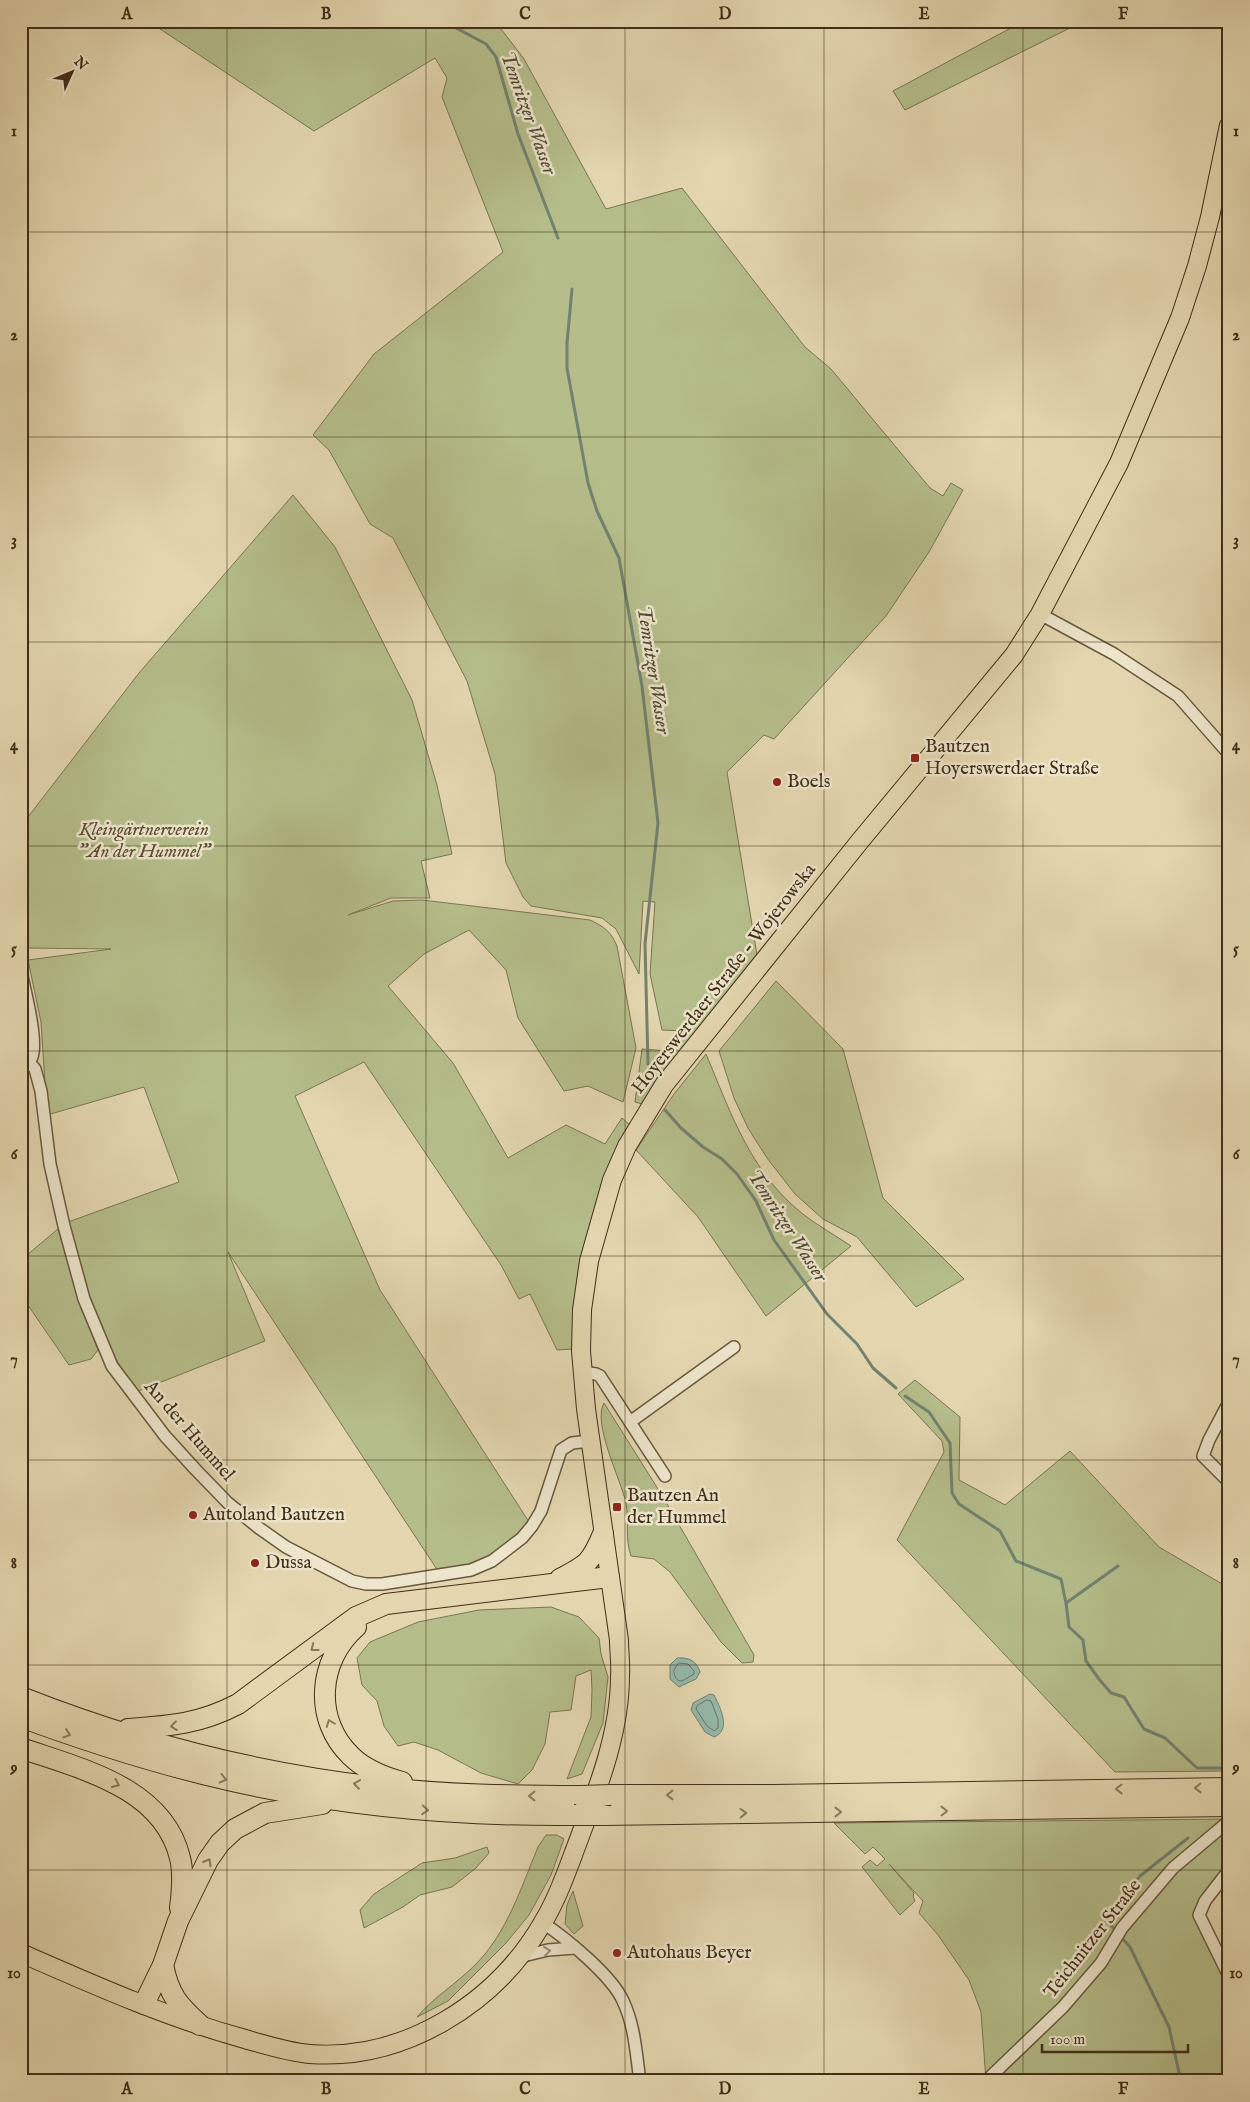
<svg xmlns="http://www.w3.org/2000/svg" width="1250" height="2102" font-family="'IM FELL English',serif">
  <style>
    .green { fill: #b5be8b; stroke: #7a7652 }
    .water { fill: #95baac; stroke: #738271 }
    .lines { fill: none; stroke-linecap: round; stroke-linejoin: round }
    .shore { stroke: #6a7462; stroke-width: 1 }
    .stream { stroke: #738271; stroke-width: 3 }
    .minor-casing { stroke: #69593e; stroke-width: 14 }
    .primary-casing { stroke: #402f18; stroke-width: 20 }
    .motorway-casing { stroke: #402f18; stroke-width: 22 }
    .minor { stroke: #ede5cc; stroke-width: 11 }
    .primary { stroke: #e4d7b0; stroke-width: 18 }
    .motorway { stroke: #e4d7b0; stroke-width: 20 }
    .motorway-bridge-casing { stroke: #402f18; stroke-width: 22; stroke-linecap: butt }
    .motorway-bridge { stroke: #e4d7b0; stroke-width: 20 }
    .oneway { stroke: #8a7b5c }
    .oneway2 { stroke: #968a72 }
    .grid { fill: none; stroke: #402f18; stroke-width: 1; stroke-opacity: 0.55 }
    .poi-dot { fill: #8f2418; stroke: #ede5cc; stroke-width: 2 }
    .labels { text-anchor: middle; dominant-baseline: central; stroke-width: 5; stroke-linejoin: round; paint-order: stroke }
    .poi-label { font-size: 19px; fill: #402f18; stroke: #ede5cc; text-anchor: start }
    .park-label { font-size: 19px; font-style: italic; fill: #574c2f; stroke: #ede5cc }
    .street-label { font-size: 19px; fill: #402f18; stroke: #ede5cc }
    .water-label { font-size: 20px; font-style: italic; fill: #514b36; stroke: #ede5cc }
    .neatline { fill: none; stroke: #402f18; stroke-width: 2 }
    .grid-label { font-size: 16px; text-anchor: middle; font-weight: bold; fill: #402f18 }
  </style>
  <rect width="100%" height="100%" fill="#e4d7b0"/>
  <filter id="stains"><feTurbulence type="fractalNoise" baseFrequency=".004" numOctaves="4"/><feColorMatrix values="0 0 0 0 .2 0 0 0 0 .09 0 0 0 0 .02 0 0 0 .5 -.17"/></filter>
  <radialGradient id="worn" r=".72"><stop offset=".6" stop-color="#630" stop-opacity="0"/><stop offset="1" stop-color="#630" stop-opacity=".3"/></radialGradient>
  <g class="green">
    <polygon points="148,21 495,21 524,59 606,209 682,188 805,347 831,369 930,488 943,496 951,483 963,490 929,552 886,616 774,739 764,735 727,772 757,955 642,1104 635,1102 642,1049 669,1051 686,1031 662,1030 650,974 655,902 643,901 639,974 616,929 602,918 531,906 523,897 506,863 495,774 467,681 393,538 370,524 329,450 313,435 374,354 503,252 442,97 447,78 435,58 314,131"/>
    <polygon points="1024,21 1084,21 905,110 893,91"/>
    <path d="M 293,495 L 335,547 L 412,700 L 437,785 L 452,854 L 421,861 L 430,898 L 391,898 L 348,915 L 393,901 L 422,900 L 590,920 C 605,927 611,932 617,946 L 636,1048 L 623,1102 L 588,1086 L 564,1091 L 518,1018 L 506,970 L 469,930 L 424,954 L 388,986 L 453,1063 L 508,1158 L 566,1125 L 605,1144 L 622,1118 L 630,1125 L 574,1349 L 557,1350 L 530,1294 L 519,1299 L 501,1265 L 364,1062 L 295,1096 L 380,1290 L 529,1522 C 515,1539 495,1560 473,1566 C 462,1570 449,1570 438,1571 L 228,1252 L 265,1341 L 136,1392 L 108,1346 L 88,1298 L 68,1222 L 179,1182 L 144,1087 L 47,1115 L 41,1022 L 28,960 L 111,949 L 27,948 L 21,926 L 21,826 L 139,673 Z"/>
    <polygon points="776,981 843,1049 883,1198 964,1279 916,1307 857,1237 823,1219 795,1194 767,1158 748,1128 734,1098 719,1051"/>
    <path d="M 706,1054 C 728,1106 746,1160 788,1201 C 806,1219 830,1232 851,1246 L 766,1316 L 698,1217 L 636,1150 L 674,1094 Z"/>
    <polygon points="58,1229 79,1301 98,1350 91,1359 69,1365 21,1295 21,1260"/>
    <polygon points="915,1380 960,1417 959,1480 1005,1505 1070,1451 1159,1547 1229,1588 1229,1771 1115,1772 897,1540 944,1452 942,1441 898,1394"/>
    <path d="M 604,1403 L 663,1497 L 754,1655 L 753,1662 L 742,1663 L 721,1642 L 670,1572 L 654,1559 L 631,1556 C 625,1539 629,1521 626,1503 C 621,1480 592,1423 604,1403 Z"/>
    <polygon points="551,1607 579,1617 599,1638 601,1654 608,1677 603,1723 582,1774 567,1779 591,1717 592,1690 591,1670 576,1676 571,1710 550,1712 545,1744 532,1770 518,1784 481,1773 438,1750 414,1742 398,1746 384,1726 377,1701 362,1685 357,1658 370,1642 418,1622 479,1610"/>
    <polygon points="1229,1819 1229,1870 1199,1915 1229,1976 1229,2081 986,2081 981,2012 969,1980 938,1935 919,1913 923,1901 889,1864 914,1893 913,1896 915,1901 900,1915 862,1867 870,1860 877,1866 885,1859 873,1847 865,1854 834,1823"/>
    <path d="M 546,1835 L 557,1835 L 564,1839 L 551,1875 L 529,1915 L 506,1943 L 448,2001 L 417,2017 C 434,1997 456,1984 475,1965 C 507,1933 521,1888 538,1847 Z"/>
    <polygon points="487,1847 489,1853 476,1868 452,1887 420,1895 403,1907 364,1928 360,1910 374,1894 422,1863 455,1858"/>
    <polygon points="573,1891 583,1926 574,1934 565,1924 567,1905"/>
  </g>
  <g class="water">
    <path d="M 677,1658 C 688,1657 697,1661 700,1672 L 696,1679 L 679,1687 L 670,1679 L 670,1665 Z"/>
    <path d="M 710,1694 L 714,1695 C 720,1707 732,1730 714,1737 L 705,1732 L 691,1710 L 693,1703 Z"/>
  </g>
  <g class="lines">
    <g class="shore">
      <path d="M 679,1663 L 688,1664 L 694,1671 L 694,1674 L 682,1681 C 675,1681 674,1675 674,1670 Z"/>
      <polygon points="707,1700 711,1701 718,1719 718,1728 714,1731 707,1726 696,1709 697,1706"/>
    </g>
    <g class="stream">
      <polyline points="443,21 486,44 496,57 518,134 558,238"/>
      <polyline points="572,289 567,343 567,368 588,483 597,511 619,558 642,686 658,823 645,944 648,1064"/>
      <polyline points="665,1110 681,1128 703,1147 722,1159 737,1174 756,1201 774,1240 827,1314 857,1344 873,1368 896,1388"/>
      <polyline points="905,1396 929,1412 950,1443 952,1493 959,1504 1000,1531 1016,1561 1061,1579 1066,1603 1069,1627 1083,1640 1086,1661 1099,1679 1111,1693 1124,1697 1144,1729 1165,1738 1197,1768 1229,1768"/>
      <polyline points="1066,1603 1118,1566"/>
      <polyline points="1116,1931 1109,1923 1114,1909 1127,1895 1140,1876 1188,1838"/>
      <polyline points="1120,1936 1130,1947 1169,2027 1180,2077 1177,2081"/>
    </g>
    <defs>
      <g id="minor">
        <polyline points="1040,614 1114,654 1178,696 1229,754"/>
        <path d="M 21,972 C 25,991 38,1040 32,1057 C 30,1063 26,1066 21,1069"/>
        <polyline points="29,1062 35,1069 41,1091 50,1164 64,1226 84,1299 112,1366 165,1436 196,1470 228,1503 259,1528 286,1547 352,1581 366,1584 382,1584 471,1570 492,1561 522,1538 532,1526 541,1511 561,1450 572,1443 590,1441"/>
        <polyline points="582,1372 596,1374 600,1376 665,1476"/>
        <polyline points="1229,1402 1209,1440 1203,1456 1229,1482"/>
        <polyline points="630,1422 734,1347"/>
        <polyline points="1229,1870 1205,1901 1199,1915 1229,1976"/>
        <path d="M 543,1923 C 566,1938 612,1976 623,2001 C 635,2026 636,2054 640,2081"/>
        <polyline points="519,1957 548,1950 575,1948"/>
        <polyline points="986,2081 1063,2007 1101,1963 1122,1928 1173,1868 1229,1821"/>
      </g>
      <path id="primary" d="M 21,1953 C 94,1985 168,2018 245,2039 C 266,2045 288,2052 310,2054 C 404,2061 495,2004 542,1924 C 555,1903 564,1879 573,1855 C 594,1798 620,1737 620,1676 C 621,1664 619,1652 619,1640 L 586,1409 L 581,1351 L 582,1310 L 589,1261 L 612,1180 L 627,1146 L 664,1085 L 860,841 L 1014,655 L 1040,614 L 1119,463 L 1180,318 L 1197,266 L 1210,217 L 1229,125"/>
      <g id="motorway">
        <path d="M 560,1579 C 587,1565 591,1563 603,1534"/>
        <path d="M 356,1627 C 318,1660 313,1720 351,1756 C 364,1769 384,1777 402,1782"/>
        <path d="M 21,1697 C 135,1742 255,1773 377,1787 C 445,1795 513,1796 581,1796"/>
        <path d="M 21,1717 C 89,1742 158,1764 228,1780 C 341,1806 458,1816 574,1815"/>
        <path d="M 128,1729 C 170,1726 200,1724 238,1704 L 356,1617 L 386,1604 L 609,1577"/>
        <path d="M 21,1748 C 81,1769 163,1787 180,1858 C 184,1874 182,1892 180,1908"/>
        <polyline points="611,1795 774,1795 1229,1788"/>
        <polyline points="603,1815 1229,1806"/>
        <path d="M 163,1965 C 169,1995 178,2005 200,2025"/>
        <polyline points="144,2004 163,1965 178,1921 208,1860 220,1843 235,1829 265,1813 322,1804"/>
      </g>
    </defs>
    <use href="#minor" class="minor-casing"/>
    <use href="#primary" class="primary-casing"/>
    <use href="#motorway" class="motorway-casing"/>
    <use href="#minor" class="minor"/>
    <use href="#primary" class="primary"/>
    <use href="#motorway" class="motorway"/>
    <defs>
      <g id="motorway-bridge">
        <polyline points="581,1796 611,1795"/>
        <polyline points="574,1815 603,1815"/>
      </g>
    </defs>
    <use href="#motorway-bridge" class="motorway-bridge-casing"/>
    <use href="#motorway-bridge" class="motorway-bridge"/>
  </g>
  <defs><path id="oneway-chevron" d="M-2-3.5L2.5 0L-2 3.5" fill="none" stroke-width="1.6" stroke-linecap="round" stroke-linejoin="round" transform="scale(1.25)"/></defs>
  <g class="oneway">
    <use href="#oneway-chevron" transform="translate(314 1648) rotate(142)"/>
    <use href="#oneway-chevron" transform="translate(330 1723) rotate(-111)"/>
    <use href="#oneway-chevron" transform="translate(174 1726) rotate(173)"/>
    <use href="#oneway-chevron" transform="translate(67 1734) rotate(19)"/>
    <use href="#oneway-chevron" transform="translate(223 1779) rotate(14)"/>
    <use href="#oneway-chevron" transform="translate(116 1784) rotate(25)"/>
    <use href="#oneway-chevron" transform="translate(357 1784) rotate(-172)"/>
    <use href="#oneway-chevron" transform="translate(1198 1788) rotate(179)"/>
    <use href="#oneway-chevron" transform="translate(1119 1789) rotate(179)"/>
    <use href="#oneway-chevron" transform="translate(670 1795) rotate(180)"/>
    <use href="#oneway-chevron" transform="translate(532 1796) rotate(180)"/>
    <use href="#oneway-chevron" transform="translate(425 1810) rotate(4)"/>
    <use href="#oneway-chevron" transform="translate(944 1811) rotate(-1)"/>
    <use href="#oneway-chevron" transform="translate(838 1812)"/>
    <use href="#oneway-chevron" transform="translate(743 1813) rotate(-2)"/>
    <use href="#oneway-chevron" transform="translate(208 1862) rotate(-60)"/>
  </g>
  <use class="oneway2" href="#oneway-chevron" transform="translate(547 1951) rotate(-7)"/>
  <path class="grid" d="M 227,21 L 227,2081M 426,21 L 426,2081M 625,21 L 625,2081M 824,21 L 824,2081M 1023,21 L 1023,2081M 21,232 L 1229,232M 21,437 L 1229,437M 21,642 L 1229,642M 21,846 L 1229,846M 21,1051 L 1229,1051M 21,1256 L 1229,1256M 21,1460 L 1229,1460M 21,1665 L 1229,1665M 21,1870 L 1229,1870"/>
  <g class="poi-dot">
    <rect x="910" y="753" width="10" height="10" rx="2.5"/>
    <circle cx="777" cy="782" r="5"/>
    <rect x="612" y="1502" width="10" height="10" rx="2.5"/>
    <circle cx="193" cy="1515" r="5"/>
    <circle cx="255" cy="1563" r="5"/>
    <circle cx="617" cy="1953" r="5"/>
  </g>
  <g class="labels">
    <g class="poi-label">
      <text x="925" y="747">Bautzen<tspan x="925" dy="22">Hoyerswerdaer Straße</tspan></text>
      <text x="787" y="782">Boels</text>
      <text x="627" y="1496">Bautzen An<tspan x="627" dy="22">der Hummel</tspan></text>
      <text x="203" y="1515">Autoland Bautzen</text>
      <text x="265" y="1563">Dussa</text>
      <text x="627" y="1953">Autohaus Beyer</text>
    </g>
    <g class="park-label">
      <text x="144" y="830">Kleingärtnerverein<tspan x="144" dy="22">"An der Hummel"</tspan></text>
    </g>
    <g class="street-label">
      <text transform="translate(724 979) rotate(-52)">Hoyerswerdaer Straße - Wojerowska</text>
      <text transform="translate(189 1431) rotate(49)">An der Hummel</text>
      <text transform="translate(1093 1939) rotate(-52)">Teichnitzer Straße</text>
    </g>
    <g class="water-label">
      <text transform="translate(528 113) rotate(70)">Temritzer Wasser</text>
      <text transform="translate(653 670) rotate(81)">Temritzer Wasser</text>
      <text transform="translate(787 1226) rotate(57)">Temritzer Wasser</text>
    </g>
  </g>
  <rect width="1250" height="2102" fill="none" stroke="#e4d7b0" stroke-width="55"/>
  <g transform="translate(72 72) rotate(46)" stroke="#ede5cc" stroke-width="4" paint-order="stroke">
  <path d="M0-4L9 19L0 12L-9 19Z" fill="#402f18"/>
  <text y="-8" font-size="14" font-weight="bold" text-anchor="middle" fill="#402f18">N</text>
  </g>
  <path d="M1042 2044v8h146v-8" fill="none" stroke="#402f18" stroke-width="2.5"/>
  <text x="1050" y="2044" font-size="15" fill="#402f18" stroke="#ede5cc" stroke-width="4" paint-order="stroke">100 m</text>
  <rect x="28" y="28" width="1194" height="2046" class="neatline"/>
  <g class="grid-label">
    <text x="127" y="19">A</text>
    <text x="326" y="19">B</text>
    <text x="525" y="19">C</text>
    <text x="725" y="19">D</text>
    <text x="924" y="19">E</text>
    <text x="1123" y="19">F</text>
    <text x="14" y="136">1</text>
    <text x="1236" y="136">1</text>
    <text x="14" y="340">2</text>
    <text x="1236" y="340">2</text>
    <text x="14" y="545">3</text>
    <text x="1236" y="545">3</text>
    <text x="14" y="750">4</text>
    <text x="1236" y="750">4</text>
    <text x="14" y="954">5</text>
    <text x="1236" y="954">5</text>
    <text x="14" y="1159">6</text>
    <text x="1236" y="1159">6</text>
    <text x="14" y="1364">7</text>
    <text x="1236" y="1364">7</text>
    <text x="14" y="1568">8</text>
    <text x="1236" y="1568">8</text>
    <text x="14" y="1773">9</text>
    <text x="1236" y="1773">9</text>
    <text x="14" y="1978">10</text>
    <text x="1236" y="1978">10</text>
    <text x="127" y="2094">A</text>
    <text x="326" y="2094">B</text>
    <text x="525" y="2094">C</text>
    <text x="725" y="2094">D</text>
    <text x="924" y="2094">E</text>
    <text x="1123" y="2094">F</text>
  </g>
  <rect width="100%" height="100%" filter="url(#stains)"/>
  <rect width="100%" height="100%" fill="url(#worn)"/>
</svg>
